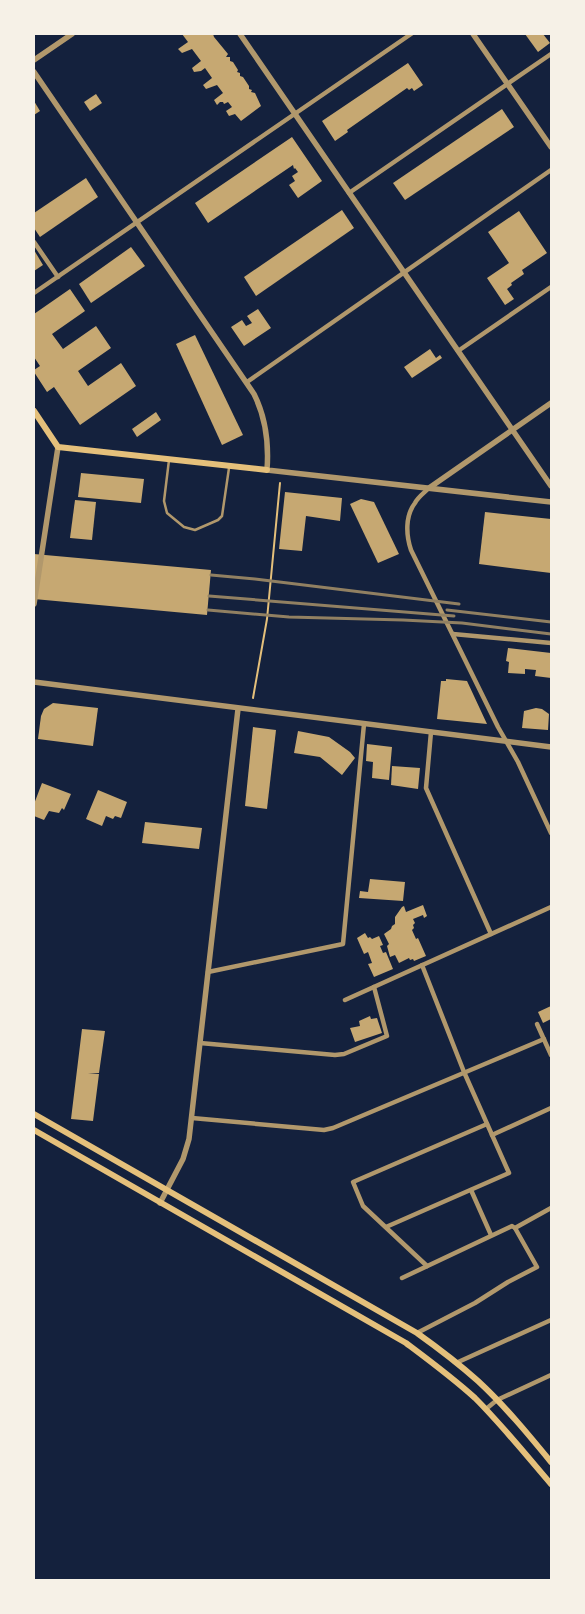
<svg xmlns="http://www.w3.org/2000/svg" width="585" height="1614" font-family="Montserrat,sans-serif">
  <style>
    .building { fill: #c6a872 }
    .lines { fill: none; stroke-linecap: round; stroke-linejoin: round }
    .path { stroke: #e5c07b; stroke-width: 2 }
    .service { stroke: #b1986c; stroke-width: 2.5 }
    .minor { stroke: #b1986c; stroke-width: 4.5 }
    .tertiary { stroke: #b1986c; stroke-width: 5.5 }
    .secondary { stroke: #e5c07b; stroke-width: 6 }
    .rail { stroke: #918062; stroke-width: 3 }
  </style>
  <rect width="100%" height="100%" fill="#14213d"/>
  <g class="building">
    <polygon points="182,34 213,34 214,37 228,54 226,57 230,57 230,61 233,62 238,70 237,72 240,73 240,76 243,77 249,86 249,89 252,90 251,92 255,93 261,106 241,121 235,114 229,116 226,111 232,107 228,102 224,104 223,102 220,102 217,105 214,100 223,93 217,85 206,89 203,85 212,78 205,68 201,71 194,72 192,68 201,61 192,49 182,53 178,49 188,42"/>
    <polygon points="525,34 543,34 550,43 538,52"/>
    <polygon points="408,63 423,85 414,91 412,88 409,90 407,88 347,130 348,132 335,141 322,121"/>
    <polygon points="96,94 102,103 90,111 84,102"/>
    <polygon points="34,101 40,111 34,115"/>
    <polygon points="502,109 514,127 405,200 393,183"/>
    <polygon points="292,137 322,181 298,198 289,185 295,181 292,176 298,172 295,168 294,169 293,165 208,223 195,203"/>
    <polygon points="86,178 98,197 40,237 34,228 34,213"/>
    <polygon points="342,210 354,228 256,296 244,277"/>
    <polygon points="519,211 547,253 522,270 524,274 511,283 512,285 507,289 514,299 505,305 487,278 509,263 488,232"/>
    <polygon points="131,247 145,266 91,303 79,284"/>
    <polygon points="34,250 43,265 34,271"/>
    <polygon points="70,289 85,311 52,334 63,349 96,326 111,348 78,371 88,386 121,363 136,386 80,425 54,387 47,392 34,372 34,370 40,366 34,357 34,314"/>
    <polygon points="258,309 271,328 244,346 231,327 242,320 246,326 252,323 247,316"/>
    <polygon points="195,335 243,435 222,445 176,344"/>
    <polygon points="430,349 436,358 440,355 442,358 412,378 404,367"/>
    <polygon points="156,412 161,420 137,437 132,429"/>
    <polygon points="81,473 144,479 141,503 78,497"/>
    <polygon points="285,492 342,498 340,521 306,516 302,551 279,549"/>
    <polygon points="361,499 374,502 399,554 378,563 350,504"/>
    <polygon points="75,500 96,502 92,540 70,538"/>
    <polygon points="485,512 551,519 551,573 479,564"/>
    <polygon points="34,554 211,570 207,615 34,599"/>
    <polygon points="508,648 551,653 551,678 535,676 536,670 525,669 525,674 508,673 509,662 506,661"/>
    <polygon points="446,679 467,681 487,724 437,719 441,681 446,681"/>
    <polygon points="53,703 98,708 93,746 38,739 41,716 44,709"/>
    <polygon points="536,708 542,709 549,714 548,730 522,728 524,711"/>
    <polygon points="253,727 276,730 267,809 245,806"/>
    <polygon points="298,731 329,737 350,752 355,758 342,775 320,757 294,753"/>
    <polygon points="367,744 392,747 389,780 372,778 373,762 366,761"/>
    <polygon points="392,766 420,768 418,789 391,785"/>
    <polygon points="42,783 71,794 64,810 62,808 59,813 49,811 44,820 34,816 34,804"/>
    <polygon points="98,790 127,802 121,818 115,816 113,819 106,816 102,826 86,819"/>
    <polygon points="145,822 202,828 199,849 142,843"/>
    <polygon points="370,879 405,882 403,901 359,898 360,891 368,892"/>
    <polygon points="423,905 427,916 424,918 423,915 413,919 415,923 413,925 414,928 412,930 416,939 418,938 426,956 414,961 413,959 410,960 409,958 399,963 395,955 390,957 387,946 389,944 384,934 391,929 392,926 395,924 395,917 402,907 404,906 406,912"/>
    <polygon points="365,933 368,938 370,937 372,939 379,936 383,945 380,946 383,953 386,952 393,969 374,977 368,964 372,963 368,952 364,954 357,938"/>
    <polygon points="551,1006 551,1019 543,1023 538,1012"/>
    <polygon points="370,1016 371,1019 377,1018 382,1033 355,1042 350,1028 360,1026 359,1021"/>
    <polygon points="82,1029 105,1031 99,1073 88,1073 99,1074 93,1121 71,1119"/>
  </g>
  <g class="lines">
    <polyline class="path" points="253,698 267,619 280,483"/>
    <polyline class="service" points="169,460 164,501 167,513 184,527 195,530 218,520 222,516 229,468"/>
    <g class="minor">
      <polyline points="349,193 551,54"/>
      <polyline points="34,242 58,277"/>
      <polyline points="34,293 411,34"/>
      <polyline points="458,351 551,287"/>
      <polyline points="247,382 551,170"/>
      <path d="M 429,488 C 424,493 418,497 415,503 C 405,516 406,535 411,550 L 498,727 L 518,762 L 551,833"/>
      <polyline points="453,634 551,643"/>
      <polyline points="431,732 426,788 491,934"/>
      <polyline points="208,972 343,944 364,724"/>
      <polyline points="345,1000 551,907"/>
      <polyline points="537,1024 551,1055"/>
      <polyline points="200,1043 335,1055 344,1054 387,1036 374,987"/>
      <polyline points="192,1118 324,1130 333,1128 544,1039"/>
      <polyline points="492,1135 551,1108"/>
      <polyline points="471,1190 491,1235"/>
      <polyline points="386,1227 509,1173 464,1072 422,965"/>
      <polyline points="427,1266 363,1206 353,1182 487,1124"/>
      <polyline points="402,1278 512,1226 515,1228 551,1208"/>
      <polyline points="417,1333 475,1303 508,1282 537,1267 515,1228"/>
      <polyline points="456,1363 551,1320"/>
      <polyline points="486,1409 497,1400 551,1375"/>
    </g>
    <g class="tertiary">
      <polyline points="240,34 551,486"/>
      <polyline points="473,34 551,147"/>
      <polyline points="34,60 72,34"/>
      <path d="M 34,72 L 254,394 C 266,418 269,443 267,470 L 551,502"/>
      <polyline points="429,488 551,403"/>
      <polyline points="34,604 58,447"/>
      <polyline points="34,682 551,747"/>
      <polyline points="160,1203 183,1159 189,1139 238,709"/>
    </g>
    <g class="secondary">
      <polyline points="34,411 58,447 267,470"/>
      <path d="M 34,1114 L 417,1333 C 438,1348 459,1364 478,1381 C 505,1406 528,1434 551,1462"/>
      <path d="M 34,1130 L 406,1343 C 430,1361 453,1378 475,1398 C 502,1425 526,1455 551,1484"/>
    </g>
    <g class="rail">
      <polyline points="211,575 255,579 459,604"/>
      <polyline points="209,596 454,616"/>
      <polyline points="208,610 289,617 403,620 462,623 551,634"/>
      <polyline points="447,610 551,622"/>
    </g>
  </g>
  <rect width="585" height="1614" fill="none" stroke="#f6f1e7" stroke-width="70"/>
</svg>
